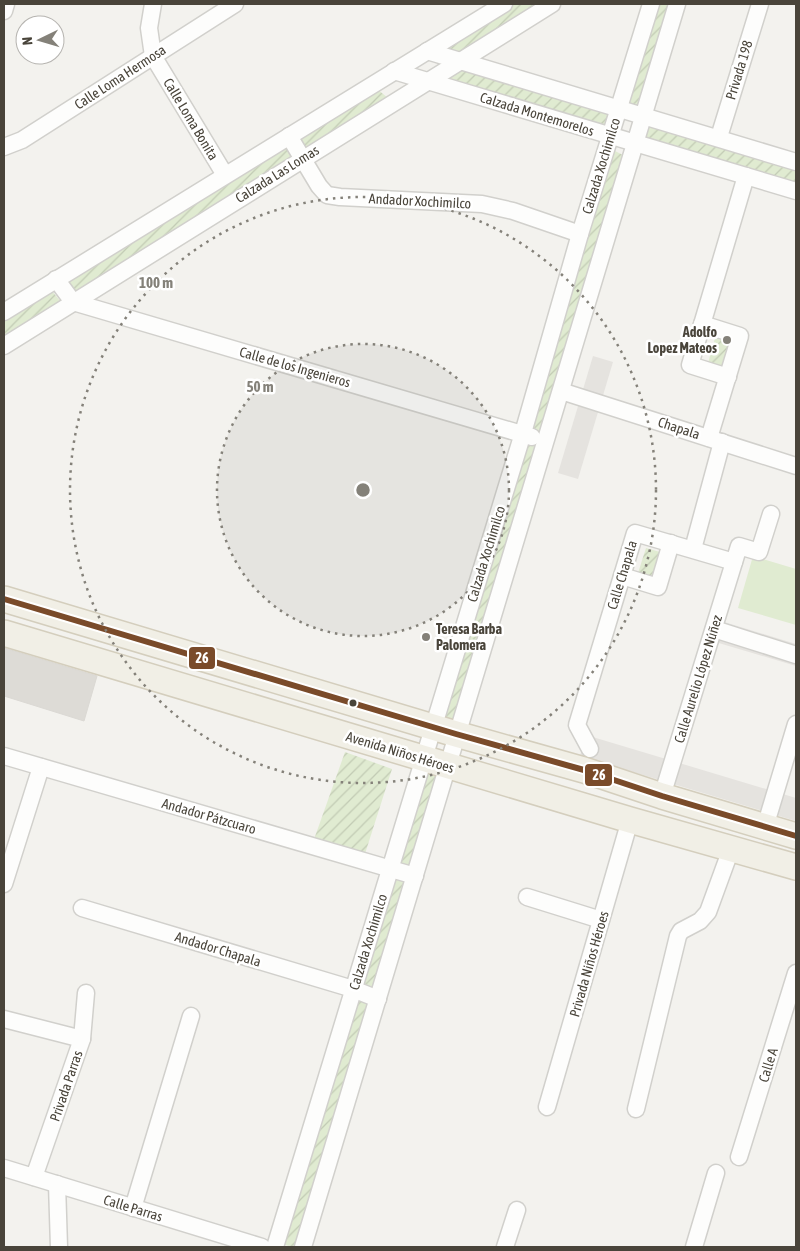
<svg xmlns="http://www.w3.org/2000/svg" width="800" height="1251" font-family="'Asap Condensed',sans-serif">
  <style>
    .grass { fill: #e0ebd1 }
    .garden { fill: url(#garden-furrows) }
    .parking { fill: #e5e3df }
    .building { fill: #dddbd6; stroke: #dbd9d4 }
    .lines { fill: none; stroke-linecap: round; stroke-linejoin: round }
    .street-casing { stroke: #d1d0cc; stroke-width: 19 }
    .primary-casing { stroke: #d4cebd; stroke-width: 28 }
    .street { stroke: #fdfdfc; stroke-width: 16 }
    .primary { stroke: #f1efe6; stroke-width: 25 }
    .bus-1-casing { stroke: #fff; stroke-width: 10 }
    .bus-1 { stroke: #7a4b2a; stroke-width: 6 }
    .ring { fill: none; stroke: #848179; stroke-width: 2.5; stroke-dasharray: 2.5 5 }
    .poi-dot { fill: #848179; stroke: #fff; stroke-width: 2 }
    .bus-dot { fill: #49443a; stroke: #fff; stroke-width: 2 }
    .labels { text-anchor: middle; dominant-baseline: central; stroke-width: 5; stroke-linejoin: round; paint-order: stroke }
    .street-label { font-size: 14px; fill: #49443a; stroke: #fff }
    .poi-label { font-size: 14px; font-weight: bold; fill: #49443a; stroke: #fff; text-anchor: end }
    .centre { fill: #848179; stroke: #fff; stroke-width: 2.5 }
    .ring-label { font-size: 15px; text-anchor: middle; font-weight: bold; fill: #848179; stroke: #fff; stroke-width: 5; stroke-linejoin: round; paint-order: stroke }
    .line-badge { stroke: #fff; stroke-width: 2 }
    .badge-label { font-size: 14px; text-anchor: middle; font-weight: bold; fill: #fff }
  </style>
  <defs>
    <pattern id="garden-furrows" width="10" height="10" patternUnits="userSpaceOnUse" patternTransform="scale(1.25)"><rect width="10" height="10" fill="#e0ebd1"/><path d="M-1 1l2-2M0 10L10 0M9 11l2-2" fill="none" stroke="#c2cbb4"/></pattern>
  </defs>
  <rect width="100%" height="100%" fill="#f3f2ee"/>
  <polygon class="grass" points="753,556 796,569 796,625 738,608"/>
  <g class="garden">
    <polygon points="515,4 546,4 460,61 435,53"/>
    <polygon points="654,4 669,4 640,107 628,103"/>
    <polygon points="461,68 618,114 605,134 442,80"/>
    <polygon points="377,89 388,98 302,159 289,136"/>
    <polygon points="649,124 796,168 796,187 644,142"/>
    <polygon points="282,140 294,157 73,302 60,285"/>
    <polygon points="607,147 623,155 452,726 433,727"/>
    <polygon points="47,285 61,302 4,339 4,313"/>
    <polygon points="715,338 729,342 721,367 708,363"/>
    <polygon points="646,548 660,552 652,577 638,573"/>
    <polygon points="345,752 392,769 363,860 312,845"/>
    <polygon points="427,770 438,773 298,1247 292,1247 279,1243"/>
  </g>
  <g class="parking">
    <polygon points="593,356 613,362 578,479 558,473"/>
    <polygon points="708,617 796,644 796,666 702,638"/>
    <polygon points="586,735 796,798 796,821 580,756"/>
  </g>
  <polygon class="building" points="4,648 97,676 84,721 4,696"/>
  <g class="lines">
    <defs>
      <g id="street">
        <polyline points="153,4 149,28 153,56 225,175"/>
        <polyline points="4,11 6,4"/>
        <polyline points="427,51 796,162"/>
        <polyline points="394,71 796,191"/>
        <polyline points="289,136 319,186 327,195 340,197 482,204 513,211 580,234"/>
        <polyline points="719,137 760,4"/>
        <polyline points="4,147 22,140 235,4"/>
        <polyline points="56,279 73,302 532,437"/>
        <polyline points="4,312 504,4"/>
        <polyline points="702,324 740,336 709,438"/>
        <polyline points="4,346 552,4"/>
        <polyline points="728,377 690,365 746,176"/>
        <polyline points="561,391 796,466"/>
        <polyline points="693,549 722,442"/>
        <polyline points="622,576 658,587 671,543"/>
        <polyline points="714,629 796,655"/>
        <polyline points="590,749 577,725 635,533 734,562"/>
        <polyline points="4,756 415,876"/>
        <polyline points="662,796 739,546 759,552 771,514"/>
        <polyline points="765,827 796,724"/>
        <polyline points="4,884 41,767"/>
        <polyline points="527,897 601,920"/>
        <polyline points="82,908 353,989 378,999"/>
        <polyline points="4,1019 82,1039"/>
        <polyline points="547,1107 630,820"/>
        <polyline points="636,1109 678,936 681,931 700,921 708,912 731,849"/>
        <polyline points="739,1157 796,973"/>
        <polyline points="4,1168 262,1247"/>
        <polyline points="34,1177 82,1039 86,993"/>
        <polyline points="57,1184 59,1247"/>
        <polyline points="133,1208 191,1016"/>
        <polyline points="275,1247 523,433 580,234 651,4"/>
        <polyline points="303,1247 677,4"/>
        <polyline points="505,1247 517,1210"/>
        <polyline points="694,1247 716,1173"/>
      </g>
      <g id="primary">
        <polyline points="4,599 456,734 584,770 662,796 796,836"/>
        <polyline points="4,633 630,820 796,867"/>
      </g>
    </defs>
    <use href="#street" class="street-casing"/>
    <use href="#primary" class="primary-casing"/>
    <use href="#street" class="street"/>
    <use href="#primary" class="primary"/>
    <defs>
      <polyline id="bus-1" points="4,599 456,734 584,770 662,796 796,836"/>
    </defs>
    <use href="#bus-1" class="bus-1-casing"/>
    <use href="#bus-1" class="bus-1"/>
  </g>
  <circle cx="363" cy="490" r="146" fill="#848179" fill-opacity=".12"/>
  <g class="ring">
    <circle cx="363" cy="490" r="146"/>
    <circle cx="363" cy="490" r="293"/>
  </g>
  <g class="poi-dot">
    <circle cx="727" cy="340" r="5"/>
    <circle cx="426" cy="637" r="5"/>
  </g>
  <circle class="bus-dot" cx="353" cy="703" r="4.5"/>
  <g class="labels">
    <g class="street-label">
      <text transform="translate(739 70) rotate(-73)">Privada 198</text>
      <text transform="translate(120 77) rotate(-33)">Calle Loma Hermosa</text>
      <text transform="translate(537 114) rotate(17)">Calzada Montemorelos</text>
      <text transform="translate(191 119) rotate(59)">Calle Loma Bonita</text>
      <text transform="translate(601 166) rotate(-73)">Calzada Xochimilco</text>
      <text transform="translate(277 174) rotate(-32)">Calzada Las Lomas</text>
      <text transform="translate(420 201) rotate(3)">Andador Xochimilco</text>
      <text transform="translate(295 367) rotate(16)">Calle de los Ingenieros</text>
      <text transform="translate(679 428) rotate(18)">Chapala</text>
      <text transform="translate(486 554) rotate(-73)">Calzada Xochimilco</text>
      <text transform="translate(622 575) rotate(-73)">Calle Chapala</text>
      <text transform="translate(698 679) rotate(-73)">Calle Aurelio López Núñez</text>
      <text transform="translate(400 752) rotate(17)">Avenida Niños Héroes</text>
      <text transform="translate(209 816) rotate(16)">Andador Pátzcuaro</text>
      <text transform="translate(368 942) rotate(-73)">Calzada Xochimilco</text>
      <text transform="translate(218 949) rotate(17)">Andador Chapala</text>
      <text transform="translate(589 964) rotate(-74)">Privada Niños Héroes</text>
      <text transform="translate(768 1065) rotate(-73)">Calle A</text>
      <text transform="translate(66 1086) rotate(-71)">Privada Parras</text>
      <text transform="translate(133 1208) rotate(17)">Calle Parras</text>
    </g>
    <g class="poi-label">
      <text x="717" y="332">Adolfo<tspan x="717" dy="16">Lopez Mateos</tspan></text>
      <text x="436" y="629" text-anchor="start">Teresa Barba<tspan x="436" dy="16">Palomera</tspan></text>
    </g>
  </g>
  <circle cx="363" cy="490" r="8" class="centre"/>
  <g class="ring-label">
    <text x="156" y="288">100 m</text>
    <text x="260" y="392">50 m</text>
  </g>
  <g class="line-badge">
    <rect x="188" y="646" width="28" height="24" rx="5" fill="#7a4b2a"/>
    <rect x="584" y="763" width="29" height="24" rx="5" fill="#7a4b2a"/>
  </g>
  <g class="badge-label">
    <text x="202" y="663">26</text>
    <text x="599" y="780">26</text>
  </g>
  <rect width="800" height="1251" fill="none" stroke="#49443a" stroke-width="10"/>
  <g transform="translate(40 40) rotate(265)"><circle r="24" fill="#ffffff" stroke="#b6b4b0"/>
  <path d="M0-4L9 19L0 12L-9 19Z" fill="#848179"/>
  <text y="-8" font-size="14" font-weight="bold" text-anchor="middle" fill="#49443a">N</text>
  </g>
</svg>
